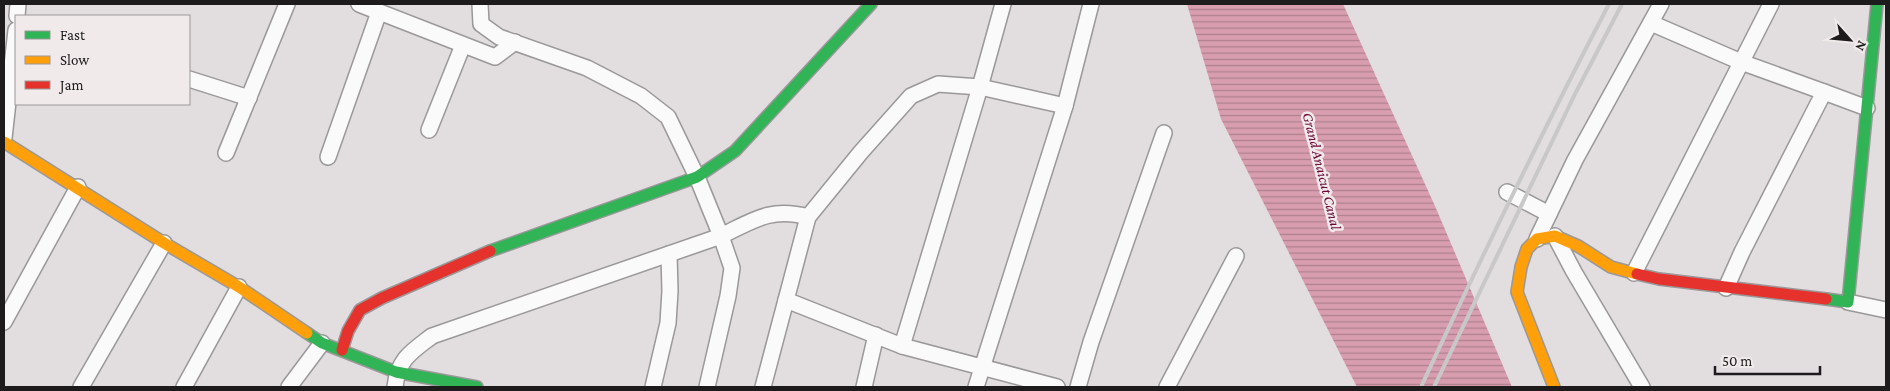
<svg xmlns="http://www.w3.org/2000/svg" width="1890" height="391" font-family="'Crimson Pro',serif">
  <style>
    .water { fill: url(#water-rules) }
    .lines { fill: none; stroke-linecap: round; stroke-linejoin: round }
    .street-casing { stroke: #9a9899; stroke-width: 18 }
    .fast-casing { stroke: #9a9899; stroke-width: 14 }
    .slow-casing { stroke: #9a9899; stroke-width: 14 }
    .jam-casing { stroke: #9a9899; stroke-width: 14 }
    .street { stroke: #fbfafa; stroke-width: 15 }
    .fast { stroke: #30b455; stroke-width: 11 }
    .slow { stroke: #ff9f0a; stroke-width: 11 }
    .jam { stroke: #e5322d; stroke-width: 11 }
    .rail { stroke: #c9c8c8; stroke-width: 4 }
    .labels { text-anchor: middle; dominant-baseline: central; stroke-width: 5; stroke-linejoin: round; paint-order: stroke }
    .water-label { font-size: 15px; font-style: italic; fill: #6b0837; stroke: #f0eaeb }
  </style>
  <defs>
    <pattern id="water-rules" width="6" height="5" patternUnits="userSpaceOnUse" patternTransform="scale(1.25)"><rect width="6" height="5" fill="#d89eb0"/><path d="M0 2.5h6" fill="none" stroke="#af808e"/></pattern>
  </defs>
  <rect width="100%" height="100%" fill="#e2dddf"/>
  <polygon class="water" points="1187,4 1343,4 1435,206 1512,387 1357,387 1221,119"/>
  <g class="lines">
    <defs>
      <g id="street">
        <polyline points="359,4 495,57 515,42"/>
        <polyline points="480,4 481,24 499,37 587,68 641,96 668,117 697,177 721,236 732,268 728,296 707,387"/>
        <polyline points="17,16 18,4"/>
        <polyline points="1651,23 1741,62 1824,92 1742,252 1726,288"/>
        <polyline points="189,79 249,98"/>
        <polyline points="1824,92 1867,108"/>
        <polyline points="429,130 463,45"/>
        <polyline points="4,138 16,30"/>
        <polyline points="226,153 287,4"/>
        <polyline points="328,157 379,12"/>
        <polyline points="1507,192 1549,214"/>
        <polyline points="1555,236 1574,272 1642,387"/>
        <polyline points="1537,239 1575,160 1661,4"/>
        <polyline points="1634,273 1771,4"/>
        <polyline points="786,300 902,346 1057,387"/>
        <polyline points="1848,302 1886,310"/>
        <polyline points="4,322 78,187"/>
        <polyline points="902,346 980,87 1003,4"/>
        <polyline points="81,387 164,243"/>
        <polyline points="184,387 239,287"/>
        <polyline points="289,387 322,343"/>
        <path d="M 395,387 C 398,359 411,352 432,336 L 721,236 C 754,220 771,207 808,217"/>
        <polyline points="653,387 668,323 670,291 669,254"/>
        <polyline points="763,387 808,217 861,152 911,96 938,84 980,87 1065,106"/>
        <polyline points="864,387 876,335"/>
        <polyline points="976,387 1065,106 1091,4"/>
        <polyline points="1078,387 1091,342 1164,133"/>
        <polyline points="1167,387 1236,256"/>
      </g>
      <g id="fast">
        <polyline points="490,251 697,177 735,151 871,4"/>
        <polyline points="1826,299 1848,302 1877,4"/>
        <polyline points="307,333 322,343 396,372 477,387"/>
      </g>
      <g id="slow">
        <polyline points="4,142 164,243 239,287 307,333"/>
        <polyline points="1554,387 1517,292 1521,267 1527,249 1537,239 1555,236 1578,246 1611,267 1637,274"/>
      </g>
      <g id="jam">
        <polyline points="1637,274 1659,279 1826,299"/>
        <polyline points="342,350 348,331 360,310 382,298 490,251"/>
      </g>
    </defs>
    <use href="#street" class="street-casing"/>
    <use href="#fast" class="fast-casing"/>
    <use href="#slow" class="slow-casing"/>
    <use href="#jam" class="jam-casing"/>
    <use href="#street" class="street"/>
    <use href="#fast" class="fast"/>
    <use href="#slow" class="slow"/>
    <use href="#jam" class="jam"/>
    <g class="rail">
      <path d="M 1421,387 C 1481,258 1543,130 1609,4"/>
      <polyline points="1434,387 1575,94 1622,4"/>
    </g>
  </g>
  <g class="labels">
    <g class="water-label">
      <text transform="translate(1322 171) rotate(76)">Grand Anaicut Canal</text>
    </g>
  </g>
  <rect width="1890" height="391" fill="none" stroke="#1d1b1c" stroke-width="10"/>
  <rect x="15" y="15" width="175" height="90" fill="#f0eaeb" stroke="#9c9798"/>
  <rect x="25" y="31" width="25" height="8" fill="#30b455" stroke="#9c9798"/>
  <text x="60" y="40" font-size="15" fill="#1d1b1c">Fast</text>
  <rect x="25" y="56" width="25" height="8" fill="#ff9f0a" stroke="#9c9798"/>
  <text x="60" y="65" font-size="15" fill="#1d1b1c">Slow</text>
  <rect x="25" y="81" width="25" height="8" fill="#e5322d" stroke="#9c9798"/>
  <text x="60" y="90" font-size="15" fill="#1d1b1c">Jam</text>
  <g transform="translate(1850 40) rotate(117)" stroke="#f0eaeb" stroke-width="4" paint-order="stroke">
  <path d="M0-4L9 19L0 12L-9 19Z" fill="#1d1b1c"/>
  <text y="-8" font-size="14" font-weight="bold" text-anchor="middle" fill="#1d1b1c">N</text>
  </g>
  <path d="M1715 366v8h105v-8" fill="none" stroke="#1d1b1c" stroke-width="2.5"/>
  <text x="1722" y="366" font-size="15" fill="#1d1b1c" stroke="#f0eaeb" stroke-width="4" paint-order="stroke">50 m</text>
</svg>
